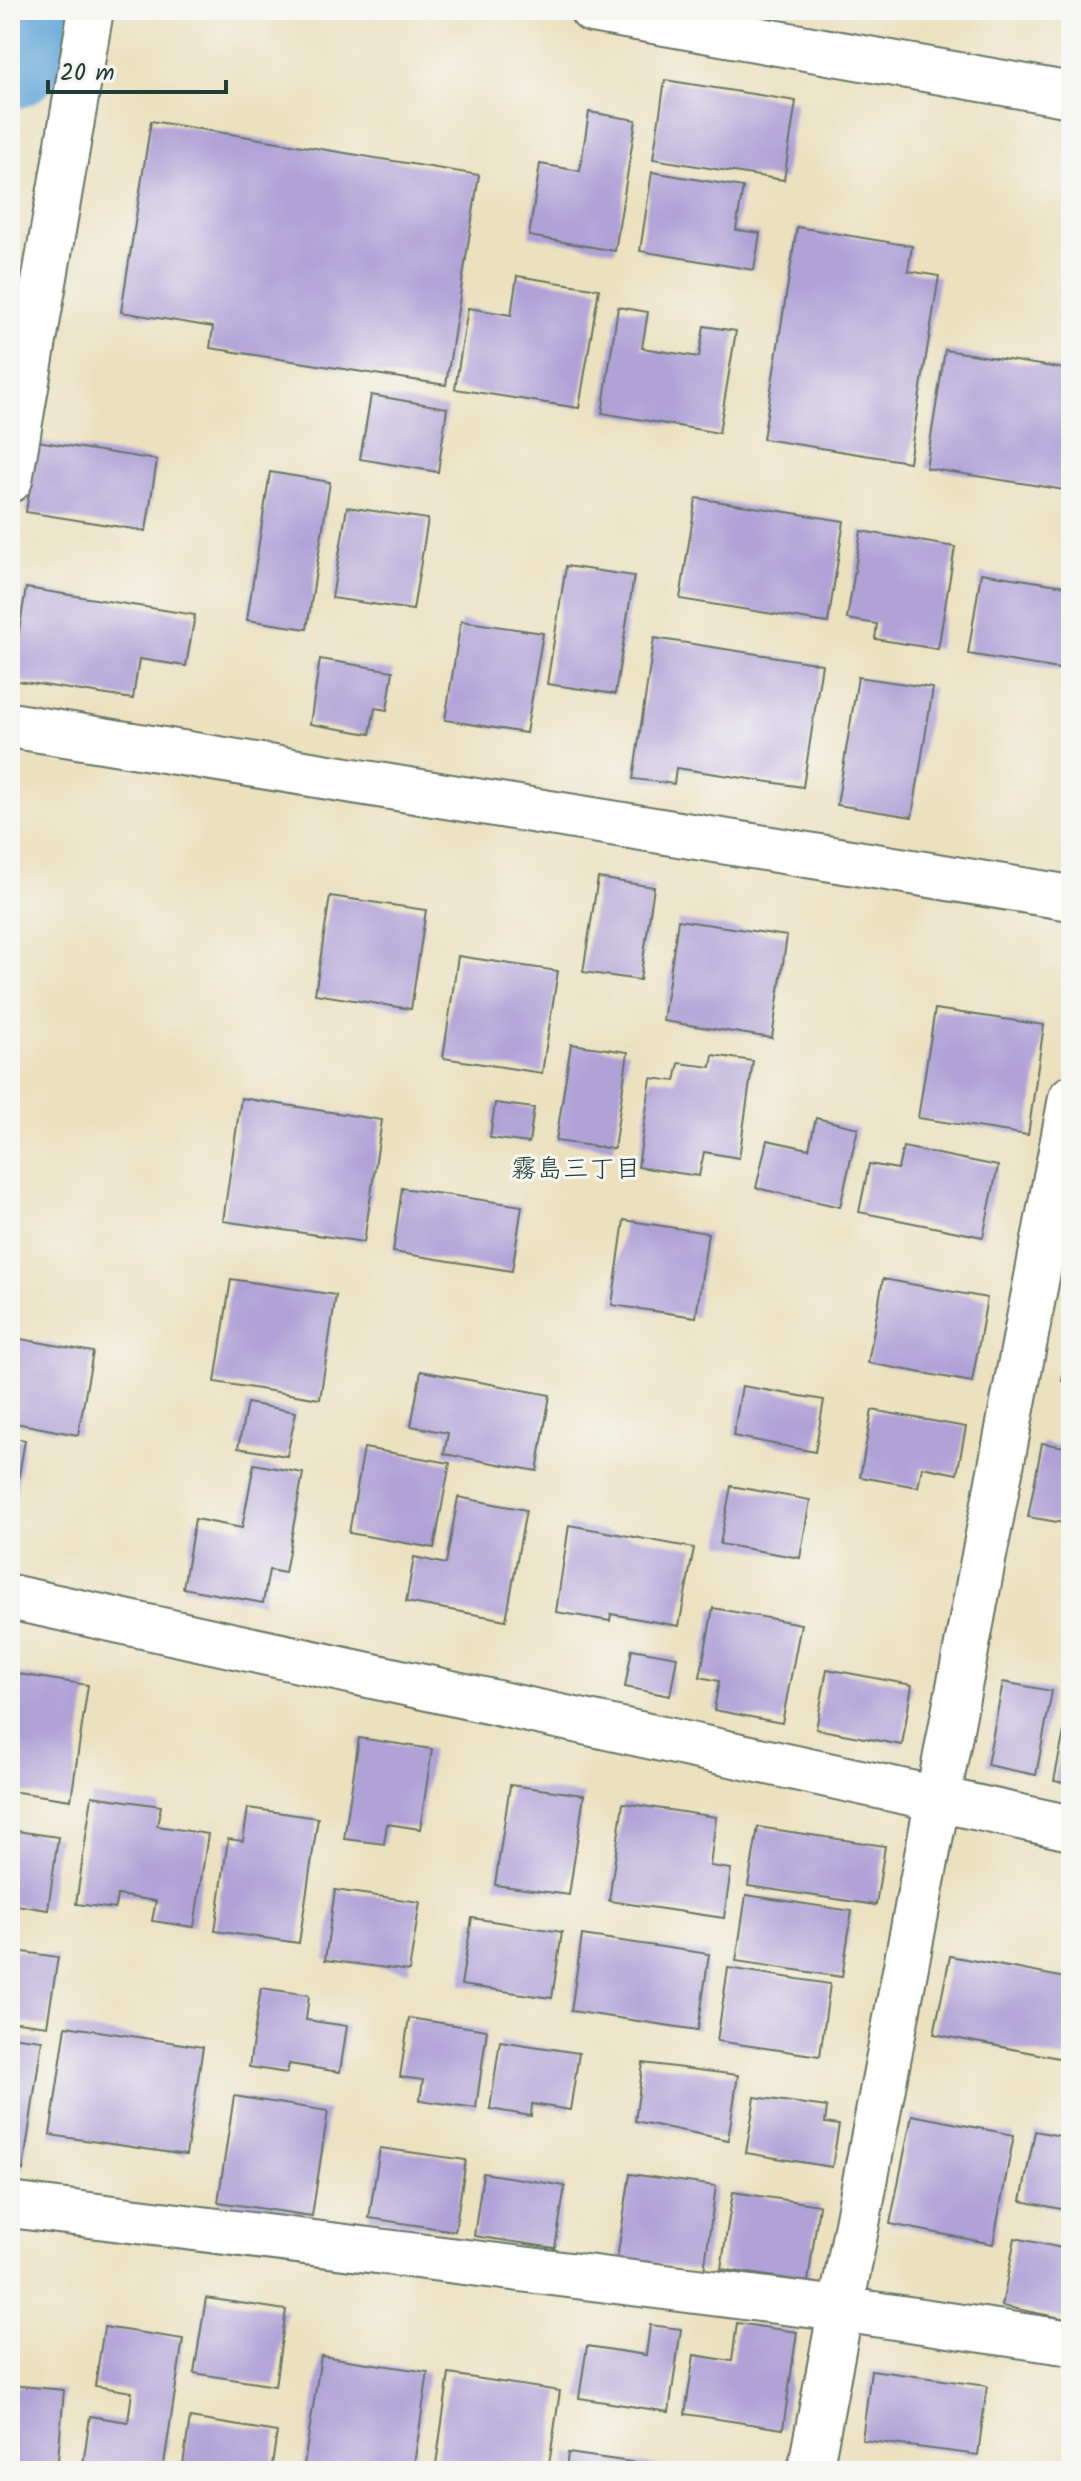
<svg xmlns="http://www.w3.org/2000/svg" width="1081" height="2481" font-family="Kalam,'Klee One',sans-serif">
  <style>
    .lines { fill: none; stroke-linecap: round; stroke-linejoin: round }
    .river { stroke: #64a6d8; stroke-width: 106 }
    .building { fill: #b0a2d7 }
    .minor-casing { stroke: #667665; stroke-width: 48 }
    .tertiary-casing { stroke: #667665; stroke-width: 48 }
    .minor { stroke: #fff; stroke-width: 44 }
    .tertiary { stroke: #fff; stroke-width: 44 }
    .labels { text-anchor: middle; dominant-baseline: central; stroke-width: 6; stroke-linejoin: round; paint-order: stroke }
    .neighbourhood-label { font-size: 26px; fill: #1f3d34; stroke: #f6f6f2 }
  </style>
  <rect width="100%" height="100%" fill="#f6f6f2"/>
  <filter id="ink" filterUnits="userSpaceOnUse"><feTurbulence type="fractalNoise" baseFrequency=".0125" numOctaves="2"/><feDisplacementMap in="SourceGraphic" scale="16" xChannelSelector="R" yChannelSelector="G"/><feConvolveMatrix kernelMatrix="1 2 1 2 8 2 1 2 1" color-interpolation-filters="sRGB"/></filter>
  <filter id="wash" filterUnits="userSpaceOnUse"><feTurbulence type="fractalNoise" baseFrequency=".006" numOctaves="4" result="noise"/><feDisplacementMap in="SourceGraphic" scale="32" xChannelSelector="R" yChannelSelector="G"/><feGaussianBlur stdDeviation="1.8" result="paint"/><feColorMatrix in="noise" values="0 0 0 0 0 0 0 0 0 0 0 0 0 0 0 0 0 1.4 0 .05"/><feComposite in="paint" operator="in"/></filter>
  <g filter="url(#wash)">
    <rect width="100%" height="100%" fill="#ebe1bf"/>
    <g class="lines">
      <polyline class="river" points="10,56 19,10"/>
    </g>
    <g id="blocks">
      <g class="building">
        <polygon points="665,80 796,101 784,180 653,159"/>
        <polygon points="589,112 636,120 615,251 529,236 540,164 580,171"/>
        <polygon points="151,121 479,175 446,385 210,348 213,327 121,312"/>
        <polygon points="652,172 743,187 736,230 760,233 754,270 640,251"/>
        <polygon points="797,227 912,246 908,271 939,276 909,462 763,439"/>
        <polygon points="517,276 599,289 579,408 455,389 468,308 511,315"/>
        <polygon points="618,307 648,312 642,348 699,357 704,326 736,331 719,433 602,413"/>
        <polygon points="945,350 1071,370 1071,491 926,468"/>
        <polygon points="371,395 447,408 438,472 360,459"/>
        <polygon points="37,441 157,460 146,531 26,512"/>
        <polygon points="270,472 330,482 307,629 247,620"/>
        <polygon points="696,498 844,521 828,623 680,599"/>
        <polygon points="347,507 428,519 413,610 332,598"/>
        <polygon points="861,531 955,547 938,649 875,639 877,624 847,619"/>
        <polygon points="566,566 634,576 615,694 547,684"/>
        <polygon points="981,573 1071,587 1071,654 1067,653 1065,670 968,654"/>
        <polygon points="26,588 195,615 186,666 139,659 133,699 11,680"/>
        <polygon points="461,621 543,633 526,733 445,720"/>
        <polygon points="654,638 822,664 803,787 676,768 674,784 633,779"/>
        <polygon points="320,659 393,671 387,710 375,708 370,734 310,724"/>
        <polygon points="858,677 933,688 912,817 837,805"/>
        <polygon points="598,878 654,887 640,980 583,972"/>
        <polygon points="330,896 426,910 411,1009 315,994"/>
        <polygon points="678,920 787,936 772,1038 663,1021"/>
        <polygon points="458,956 558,971 542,1073 443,1058"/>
        <polygon points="935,1009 1044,1025 1028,1135 918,1118"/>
        <polygon points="571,1044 628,1052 614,1149 556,1141"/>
        <polygon points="713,1055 753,1061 739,1158 704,1152 699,1176 638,1167 651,1078 675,1081 679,1063 711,1067"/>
        <polygon points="241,1098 382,1120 364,1242 223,1221"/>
        <polygon points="495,1103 534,1108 529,1143 490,1138"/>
        <polygon points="816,1118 858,1128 840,1207 756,1188 767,1140 809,1149"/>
        <polygon points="903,1147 998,1166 983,1237 859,1212 869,1164 898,1169"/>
        <polygon points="402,1188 522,1206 512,1271 393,1252"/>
        <polygon points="624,1220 708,1233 696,1317 612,1305"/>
        <polygon points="231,1279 336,1295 320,1399 215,1382"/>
        <polygon points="883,1279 987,1298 972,1382 868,1363"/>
        <polygon points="1069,1333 1071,1333 1071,1382 1062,1381"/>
        <polygon points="10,1337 93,1352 78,1435 10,1422"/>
        <polygon points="421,1371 550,1395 537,1471 444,1454 448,1433 411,1426"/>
        <polygon points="742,1386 824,1400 815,1452 733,1436"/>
        <polygon points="247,1403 296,1412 287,1456 238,1448"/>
        <polygon points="872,1410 966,1427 957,1474 922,1467 918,1487 860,1477"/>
        <polygon points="10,1437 25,1440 12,1516 10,1516"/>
        <polygon points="1042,1443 1071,1448 1069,1524 1028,1517"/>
        <polygon points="364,1448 450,1463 434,1548 349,1533"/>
        <polygon points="254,1464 303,1473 285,1573 269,1570 263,1603 183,1588 195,1519 242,1528"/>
        <polygon points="731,1486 810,1500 800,1558 720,1544"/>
        <polygon points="458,1497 526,1510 506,1620 406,1602 414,1557 446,1564"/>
        <polygon points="569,1525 694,1548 679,1626 611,1614 610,1621 556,1612"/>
        <polygon points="713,1608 801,1624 782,1723 714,1710 719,1681 700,1677"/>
        <polygon points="632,1649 677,1657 670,1696 625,1687"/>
        <polygon points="827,1669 912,1685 902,1745 816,1729"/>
        <polygon points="18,1674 88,1685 71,1800 10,1791 10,1697 14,1697"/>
        <polygon points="1003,1682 1052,1691 1036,1775 987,1765"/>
        <polygon points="1070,1702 1071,1702 1071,1784 1054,1781"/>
        <polygon points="359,1738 432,1749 420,1829 387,1824 384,1844 344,1839"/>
        <polygon points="510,1785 584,1795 569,1895 495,1885"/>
        <polygon points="92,1796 161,1806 157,1826 208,1834 194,1927 152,1921 156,1901 117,1895 115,1909 76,1904"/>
        <polygon points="623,1803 716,1817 710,1866 731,1869 724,1918 609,1901"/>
        <polygon points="248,1808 318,1818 299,1943 215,1931 228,1839 243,1841"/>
        <polygon points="758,1827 885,1846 876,1905 748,1886"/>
        <polygon points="10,1830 58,1837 48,1910 10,1904"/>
        <polygon points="335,1890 420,1902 409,1971 325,1960"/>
        <polygon points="746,1895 852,1911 842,1977 736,1961"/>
        <polygon points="472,1918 562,1932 552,1998 461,1985"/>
        <polygon points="582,1935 709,1954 698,2030 571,2011"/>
        <polygon points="10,1950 58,1957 47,2026 10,2021"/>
        <polygon points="950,1956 1071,1979 1071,2021 1064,2059 934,2034"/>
        <polygon points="728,1968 830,1984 820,2056 717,2041"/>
        <polygon points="261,1988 309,1995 306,2020 347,2026 340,2072 289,2064 287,2073 249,2067"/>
        <polygon points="409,2018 487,2030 476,2108 420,2100 423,2080 400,2077"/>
        <polygon points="66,2026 203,2047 186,2155 50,2135"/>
        <polygon points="10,2036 42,2040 23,2170 10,2168"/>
        <polygon points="500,2041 579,2053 570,2110 532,2104 531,2116 490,2109"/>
        <polygon points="643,2063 738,2075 728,2140 635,2121"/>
        <polygon points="234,2096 328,2111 312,2216 218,2202"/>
        <polygon points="755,2097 827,2107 825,2123 839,2125 832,2167 746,2153"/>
        <polygon points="912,2115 1014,2135 993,2244 890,2224"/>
        <polygon points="1035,2131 1071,2138 1071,2211 1021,2201"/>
        <polygon points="380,2148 466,2160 455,2231 369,2218"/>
        <polygon points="483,2173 565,2186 555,2248 474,2236"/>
        <polygon points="630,2174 716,2186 704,2271 617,2259"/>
        <polygon points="733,2192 819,2205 808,2282 721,2269"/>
        <polygon points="1015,2238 1071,2250 1071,2320 1002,2306"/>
        <polygon points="206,2298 286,2310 275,2386 194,2373"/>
        <polygon points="737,2323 797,2332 783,2429 685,2414 694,2355 732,2361"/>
        <polygon points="650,2325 681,2329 669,2412 579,2398 587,2346 646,2355"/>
        <polygon points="104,2327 183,2339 163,2471 82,2471 90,2416 128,2422 132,2392 95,2386"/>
        <polygon points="321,2356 428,2372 413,2471 303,2471"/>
        <polygon points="871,2370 987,2386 978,2455 862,2440"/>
        <polygon points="449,2374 560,2391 548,2471 435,2471"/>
        <polygon points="10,2385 64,2390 57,2471 10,2471"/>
        <polygon points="190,2418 277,2432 271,2471 182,2471"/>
        <polygon points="568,2453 673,2468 672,2471 566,2471"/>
      </g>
    </g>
  </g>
  <g filter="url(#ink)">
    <use href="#blocks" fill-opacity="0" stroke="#667665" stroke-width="2"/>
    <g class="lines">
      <defs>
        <g id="minor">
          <polyline points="10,480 91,10"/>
          <polyline points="10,725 1071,898"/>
          <polyline points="10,1597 1071,1828"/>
          <polyline points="10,2205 840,2309 1071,2343"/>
          <polyline points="810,2471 1071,1098"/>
        </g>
        <polyline id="tertiary" points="592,10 1071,95"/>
      </defs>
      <use href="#minor" class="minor-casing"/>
      <use href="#tertiary" class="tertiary-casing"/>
      <use href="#minor" class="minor"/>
      <use href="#tertiary" class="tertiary"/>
    </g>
  </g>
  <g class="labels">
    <g class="neighbourhood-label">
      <text x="576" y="1170">霧島三丁目</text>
    </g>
  </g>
  <rect width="1081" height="2481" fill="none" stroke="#f6f6f2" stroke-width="40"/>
  <path d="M48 80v12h178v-12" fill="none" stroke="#1f3d34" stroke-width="4"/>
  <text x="60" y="80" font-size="24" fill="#1f3d34" stroke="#f6f6f2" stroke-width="6" paint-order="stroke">20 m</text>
</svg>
